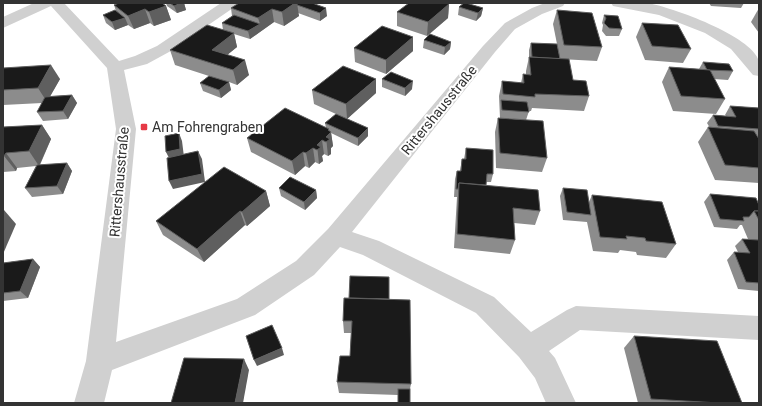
<svg xmlns="http://www.w3.org/2000/svg" width="762" height="406" font-family="Roboto,sans-serif">
  <style>
    .lines { fill: none; stroke-linecap: round; stroke-linejoin: round }
    .minor { fill: #d0d0d0; fill-rule: evenodd }
    .wall { fill: #8c8c8c }
    .shaded-wall { fill: #5f5f5f }
    .building { fill: #1a1a1a; stroke: #5f5f5f }
    .poi-dot { fill: #e63946; stroke: #fff; stroke-width: 1.5 }
    .labels { text-anchor: middle; dominant-baseline: central; stroke-width: 4; stroke-linejoin: round; paint-order: stroke }
    .street-label { font-size: 14px; fill: #333; stroke: #fff }
    .poi-label { font-size: 14px; fill: #333; stroke: #fff; text-anchor: start }
  </style>
  <rect width="100%" height="100%" fill="#fff"/>
  <g class="lines">
    <g class="minor">
      <polygon points="34,3 64,3 119,61 135,56 157,46 221,3 238,3 236,6 169,52 147,64 124,70 136,129 116,342 237,299 296,261 328,229 483,46 505,23 532,8 545,3 565,3 563,6 542,14 515,29 495,52 352,232 379,241 494,297 531,332 567,310 576,306 759,316 759,340 580,330 549,351 555,358 576,403 546,403 535,378 519,357 476,313 363,255 340,247 314,275 255,315 112,370 104,403 74,403 86,361 116,129 107,68 51,6 3,28 3,17"/>
      <path d="M 611,3 C 623,3 636,1 647,3 C 672,7 752,36 759,61 C 760,65 759,72 759,76 L 753,75 L 731,49 L 705,33 L 659,15 L 613,6 Z"/>
    </g>
  </g>
  <g class="wall">
    <polygon points="166,3 184,3 186,10 177,13 167,6"/>
    <polygon points="312,3 327,16 320,21 298,13 299,16 284,26 274,22 250,39 234,34 237,47 227,55 249,75 237,85 229,82 231,90 221,98 203,91 200,83 209,76 175,65 170,50 223,30 222,23 232,16 231,8"/>
    <polygon points="458,3 466,3 483,8 481,16 476,21 458,15 459,7 462,4"/>
    <polygon points="709,3 744,3 741,8 711,6"/>
    <polygon points="449,4 448,18 427,36 397,26 397,12"/>
    <polygon points="114,5 166,6 171,20 154,26 150,23 134,29 128,25 115,30 106,23 103,15 116,11"/>
    <polygon points="759,8 759,33 751,22"/>
    <polygon points="557,10 602,47 597,61 560,59 553,24"/>
    <polygon points="604,15 622,29 619,36 606,36 602,31 603,25 602,23"/>
    <polygon points="642,23 691,49 683,63 645,60 636,37"/>
    <polygon points="413,37 413,51 386,74 355,62 354,48"/>
    <polygon points="424,40 451,42 450,49 444,55 423,48"/>
    <polygon points="531,43 560,59 573,80 589,96 584,111 532,108 531,111 529,111 526,120 500,118 499,96 502,81 521,83 523,74 526,75 526,71 529,57 529,50"/>
    <polygon points="703,62 733,71 728,80 714,79 725,99 716,114 673,111 662,82 669,67 699,69"/>
    <polygon points="3,68 60,79 50,96 72,95 77,103 68,119 43,121 37,112 42,103 3,105"/>
    <polygon points="382,79 412,89 405,96 382,87"/>
    <polygon points="312,90 376,93 347,119 368,136 358,146 331,133 333,146 331,148 331,154 328,156 324,154 322,156 323,161 319,164 315,162 309,168 305,166 295,175 251,152 247,138 326,128 325,123 336,114 314,104"/>
    <polygon points="730,106 759,108 759,138 758,138 759,139 759,183 715,180 698,142 708,127 710,128 707,123 713,115 726,116 725,115"/>
    <polygon points="498,118 547,158 542,172 496,168 495,132"/>
    <polygon points="42,125 51,139 40,165 67,163 72,171 63,194 32,197 25,188 36,166 17,168 16,171 3,172 3,127"/>
    <polygon points="466,148 493,174 491,182 486,182 486,185 540,211 535,225 514,223 515,240 510,254 454,248 457,197 454,197 455,179 457,171 460,171 462,159 464,159"/>
    <polygon points="279,188 316,190 317,198 305,210 281,196"/>
    <polygon points="563,188 589,202 592,195 676,244 666,258 637,255 636,252 620,250 618,253 593,251 587,222 563,220 560,196"/>
    <polygon points="266,191 270,206 247,226 245,225 204,262 163,235 156,221"/>
    <polygon points="710,194 759,205 759,291 738,289 727,260 734,252 738,252 735,246 742,239 748,239 742,225 740,225 737,229 714,227 704,202"/>
    <polygon points="33,259 40,267 28,298 3,301 3,263"/>
    <polygon points="389,299 411,384 410,389 398,395 339,393 337,382 350,356 351,333 344,333 343,321"/>
    <polygon points="634,336 742,403 638,403 624,348"/>
  </g>
  <g class="shaded-wall">
    <polygon points="181,3 184,3 186,10 177,13 174,6"/>
    <polygon points="295,3 297,3 299,16 284,26 282,12"/>
    <polygon points="449,4 448,18 427,36 428,22"/>
    <polygon points="166,6 171,20 154,26 149,12"/>
    <polygon points="326,8 327,16 320,21 320,13"/>
    <polygon points="483,8 481,16 476,21 478,13"/>
    <polygon points="145,9 150,23 134,29 128,16"/>
    <polygon points="272,9 274,22 250,39 248,31 260,24 258,18"/>
    <polygon points="125,18 128,25 115,30 112,22"/>
    <polygon points="234,33 237,47 216,64 212,50"/>
    <polygon points="413,37 413,51 386,74 386,60"/>
    <polygon points="451,42 450,49 444,55 445,47"/>
    <polygon points="245,60 249,75 237,85 233,70"/>
    <polygon points="51,65 60,79 47,102 38,88"/>
    <polygon points="376,79 376,93 347,119 346,104"/>
    <polygon points="413,81 412,89 405,96 405,88"/>
    <polygon points="229,82 231,90 221,98 219,90"/>
    <polygon points="72,95 77,103 68,119 63,111"/>
    <polygon points="42,125 51,139 39,166 29,151"/>
    <polygon points="368,128 368,136 358,146 358,138"/>
    <polygon points="329,129 329,134 331,132 333,146 331,148 331,154 328,156 326,137"/>
    <polygon points="179,133 182,141 184,157 170,160 166,152"/>
    <polygon points="322,140 324,154 322,156 323,161 319,164 317,145"/>
    <polygon points="313,148 315,162 309,168 306,153"/>
    <polygon points="198,151 202,159 205,182 173,189 169,181"/>
    <polygon points="303,152 305,166 295,175 292,161"/>
    <polygon points="6,153 17,168 16,171 4,156"/>
    <polygon points="67,163 72,171 63,194 57,186"/>
    <polygon points="316,190 317,198 305,210 304,202"/>
    <polygon points="266,191 270,206 247,226 242,212"/>
    <polygon points="4,210 16,224 3,254 3,211"/>
    <polygon points="240,211 245,225 204,262 197,249"/>
    <polygon points="33,259 40,267 28,298 20,291"/>
    <polygon points="282,348 284,355 257,366 254,360"/>
    <polygon points="244,359 249,370 243,403 235,403"/>
  </g>
  <g class="building">
    <polygon points="119,3 162,3 166,6 149,12 145,9 128,16 114,5"/>
    <polygon points="170,3 181,3 174,6"/>
    <polygon points="239,3 295,3 282,12 272,9 258,18 231,8"/>
    <polygon points="297,3 312,3 326,8 320,13 297,5"/>
    <polygon points="409,3 445,3 449,4 428,22 397,12"/>
    <polygon points="464,3 466,3 483,8 478,13 459,7"/>
    <polygon points="115,10 125,18 112,22 103,15"/>
    <polygon points="557,10 592,13 602,47 564,45"/>
    <polygon points="234,15 260,24 248,31 222,23"/>
    <polygon points="604,15 618,16 622,29 609,28 604,23 606,18"/>
    <polygon points="642,23 678,25 691,49 652,46"/>
    <polygon points="207,25 234,33 212,50 245,60 233,70 170,50"/>
    <polygon points="382,26 413,37 386,60 354,48"/>
    <polygon points="430,34 451,42 445,47 424,40"/>
    <polygon points="531,43 557,44 560,59 532,57"/>
    <polygon points="529,57 569,59 573,80 586,81 589,96 535,94 535,97 503,94 502,81 524,83 523,74 531,75"/>
    <polygon points="703,62 729,64 733,71 707,70"/>
    <polygon points="51,65 38,88 3,90 3,68"/>
    <polygon points="343,66 376,79 346,104 312,90"/>
    <polygon points="669,67 710,70 725,99 681,96"/>
    <polygon points="391,72 413,81 405,88 382,79"/>
    <polygon points="209,76 229,82 219,90 200,83"/>
    <polygon points="72,95 63,111 37,112 45,97"/>
    <polygon points="501,100 527,102 529,112 502,110"/>
    <polygon points="730,106 759,108 759,129 718,126 713,115 736,117"/>
    <polygon points="285,108 329,129 328,130 331,132 326,137 330,139 326,142 322,140 317,145 321,147 317,150 313,148 306,153 303,152 292,161 247,138"/>
    <polygon points="336,114 368,128 358,138 325,123"/>
    <polygon points="498,118 543,121 547,158 500,153"/>
    <polygon points="42,125 29,151 6,153 4,156 3,157 3,127"/>
    <polygon points="708,127 754,131 759,139 759,168 725,165"/>
    <polygon points="179,133 180,149 166,152 165,136"/>
    <polygon points="466,148 493,150 493,174 487,174 486,185 459,183 458,189 456,189 457,171 461,171 462,159 466,159"/>
    <polygon points="198,151 202,174 169,181 167,158"/>
    <polygon points="67,163 57,186 25,188 37,165"/>
    <polygon points="224,167 266,191 242,212 240,211 197,249 156,221"/>
    <polygon points="290,177 316,190 304,202 279,188"/>
    <polygon points="459,183 538,190 540,211 513,208 515,240 457,234"/>
    <polygon points="563,188 587,190 591,215 567,212"/>
    <polygon points="710,194 756,198 759,205 759,211 754,211 749,217 743,217 744,221 720,219"/>
    <polygon points="592,195 662,202 676,244 646,241 645,238 626,236 627,239 600,237"/>
    <polygon points="754,211 759,211 759,220"/>
    <polygon points="742,239 759,240 759,283 746,282 734,252 750,253"/>
    <polygon points="33,259 20,291 3,293 3,263"/>
    <polygon points="350,276 389,277 389,299 349,298"/>
    <polygon points="344,298 410,300 411,384 337,382 340,356 350,356 352,321 343,321"/>
    <polygon points="272,325 282,348 254,360 246,336"/>
    <polygon points="634,336 717,341 742,403 719,403 651,399"/>
    <polygon points="184,358 244,359 235,403 171,403"/>
    <rect x="398" y="389" width="12" height="14"/>
  </g>
  <rect class="poi-dot" x="140" y="123" width="8" height="8" rx="2"/>
  <g class="labels">
    <g class="street-label">
      <text transform="translate(439 110) rotate(-51)">Rittershausstraße</text>
      <text transform="translate(119 182) rotate(-85)">Rittershausstraße</text>
    </g>
    <g class="poi-label">
      <text x="152" y="127">Am Fohrengraben</text>
    </g>
  </g>
  <rect width="762" height="406" fill="none" stroke="#333333" stroke-width="8"/>
</svg>
